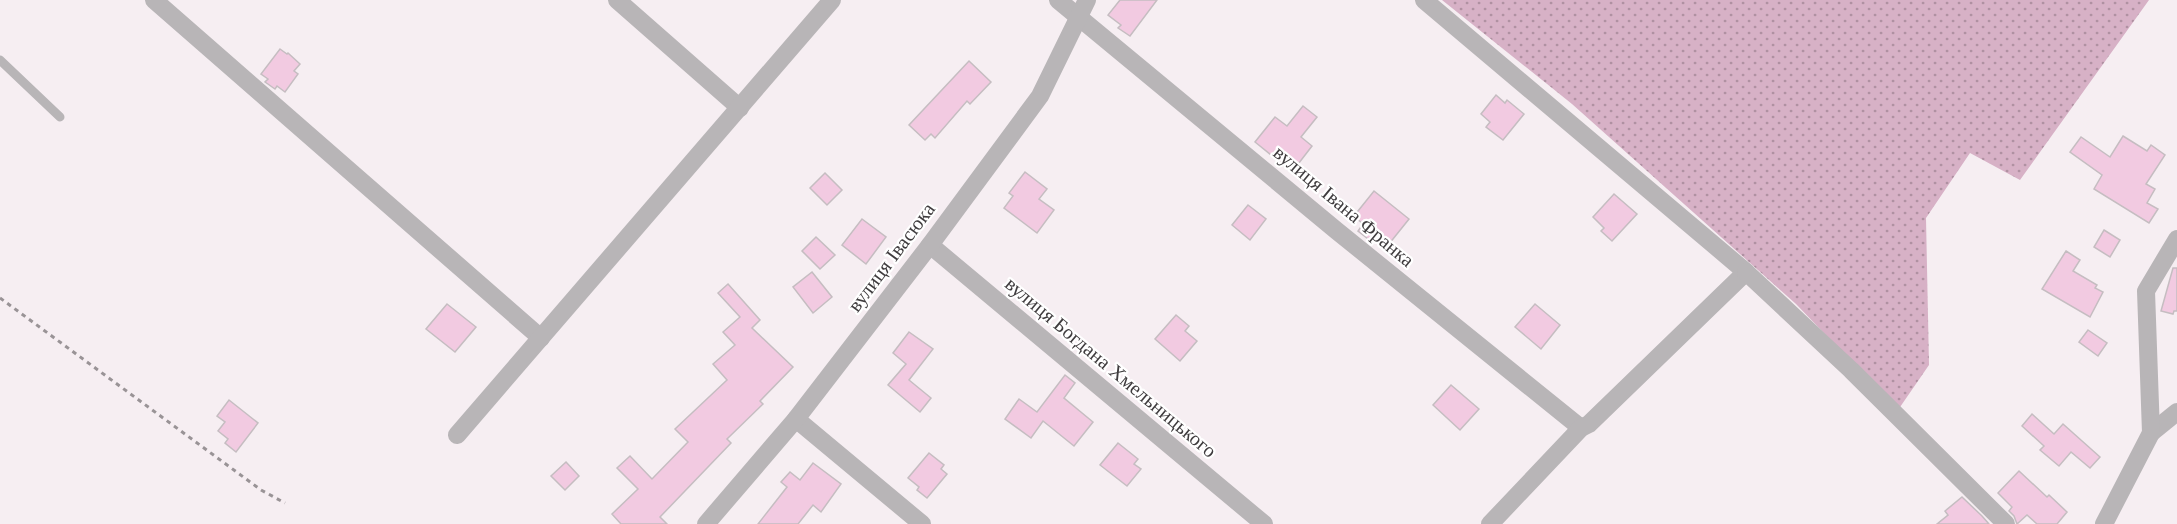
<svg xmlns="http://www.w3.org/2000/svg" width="2177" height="524" font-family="'Times New Roman',serif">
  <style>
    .garden { fill: url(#garden-dots) }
    .building { fill: #f2cae1; stroke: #c5bdc1; stroke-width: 1.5 }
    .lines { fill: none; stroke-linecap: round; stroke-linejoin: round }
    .path { stroke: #999396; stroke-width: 3; stroke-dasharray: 4.5 4.5; stroke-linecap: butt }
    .service { stroke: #b8b5b7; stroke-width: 9 }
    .minor { stroke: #b8b5b7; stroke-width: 18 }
    .tertiary { stroke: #b8b5b7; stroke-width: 18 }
    .labels { text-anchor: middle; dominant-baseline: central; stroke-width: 4.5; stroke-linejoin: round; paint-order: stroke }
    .street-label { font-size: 20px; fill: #3f3c3e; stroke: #fff }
  </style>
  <defs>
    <pattern id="garden-dots" width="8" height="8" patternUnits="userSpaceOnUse" patternTransform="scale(1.5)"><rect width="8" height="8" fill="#d7b1c6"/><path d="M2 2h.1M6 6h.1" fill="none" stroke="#b091a2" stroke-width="1.8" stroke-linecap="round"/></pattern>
  </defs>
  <rect width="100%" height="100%" fill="#f6eef2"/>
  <polygon class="garden" points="1442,0 2149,0 2020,180 1970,153 1926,218 1929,365 1898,410 1796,304 1572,104"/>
  <g class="building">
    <polygon points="1120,0 1157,0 1130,36 1118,28 1121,25 1108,15"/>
    <polygon points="280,49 287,54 288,53 300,64 294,71 298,74 285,92 277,86 275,89 265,82 268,79 261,74"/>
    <polygon points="969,61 991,82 970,104 967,101 935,138 931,134 925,140 909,125"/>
    <polygon points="1496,95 1505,103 1507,100 1524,114 1503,140 1486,127 1490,122 1481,114"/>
    <polygon points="1303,106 1317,117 1301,137 1312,146 1292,172 1255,142 1275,117 1287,126"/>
    <polygon points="2123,136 2147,151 2151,145 2165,155 2146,184 2155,189 2147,203 2158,209 2149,223 2094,189 2102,175 2070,152 2081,137 2110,157"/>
    <polygon points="1025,172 1047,189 1039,199 1054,210 1037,233 1004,208 1013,196 1009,193"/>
    <polygon points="825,173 842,190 827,205 810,188"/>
    <polygon points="1374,191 1409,219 1389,244 1377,235 1372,242 1358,231 1363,224 1354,216"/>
    <polygon points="1614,194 1637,214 1612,241 1601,231 1604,228 1593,217"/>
    <polygon points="1248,205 1266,219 1250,240 1232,225"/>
    <polygon points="862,219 886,237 866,264 842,245"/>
    <polygon points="2104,230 2120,240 2110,257 2094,247"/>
    <polygon points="816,237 835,255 820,269 802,251"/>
    <polygon points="2066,251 2080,260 2073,271 2097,285 2095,288 2103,292 2090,317 2042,289"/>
    <polygon points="2173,268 2177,268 2177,311 2174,311 2173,314 2161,311"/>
    <polygon points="812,272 832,297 813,313 793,287"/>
    <polygon points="728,284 760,320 752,328 793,367 760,401 763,404 727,439 731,443 660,517 667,524 621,524 612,514 638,489 617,468 630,456 652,479 688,442 675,429 727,380 713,364 735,345 723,332 740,317 718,293"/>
    <polygon points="447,304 476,327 455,352 426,329"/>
    <polygon points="1535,304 1560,325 1541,349 1515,327"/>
    <polygon points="1176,315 1189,326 1185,331 1197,341 1180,361 1155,339"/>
    <polygon points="2088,330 2107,343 2098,356 2079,342"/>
    <polygon points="909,332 933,349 909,380 931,398 920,412 888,385 906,364 893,353"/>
    <polygon points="1065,375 1075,383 1064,398 1093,422 1074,446 1043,421 1031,438 1005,419 1019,399 1037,412"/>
    <polygon points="1451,385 1479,409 1460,430 1433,405"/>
    <polygon points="229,400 258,423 236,452 225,443 228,439 218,431 225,422 217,416"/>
    <polygon points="2032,414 2054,434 2063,424 2100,457 2090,468 2071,452 2059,466 2040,450 2044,446 2022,426"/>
    <polygon points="1118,443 1138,459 1134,464 1141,469 1127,486 1100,465"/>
    <polygon points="929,453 944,465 941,469 947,474 927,498 917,490 919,487 908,478"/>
    <polygon points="566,462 579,476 565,490 551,476"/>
    <polygon points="813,463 841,484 821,512 813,505 798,524 758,524 787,487 781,482 790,472 800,480"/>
    <polygon points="2019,471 2047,497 2049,495 2067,512 2057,524 2037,524 2027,515 2017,524 2014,516 2009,511 2012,507 1998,493"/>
    <polygon points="1962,497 1982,516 1989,524 1937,524 1948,515 1945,511"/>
  </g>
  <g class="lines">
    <polyline class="path" points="0,298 261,490 285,503"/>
    <polyline class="service" points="0,60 60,117"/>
    <g class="minor">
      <polyline points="154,0 541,338"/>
      <polyline points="617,0 740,108"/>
      <polyline points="1058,0 1337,231 1581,428"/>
      <polyline points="1424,0 1746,272 1589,424 1581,428 1490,524"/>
      <polyline points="930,245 1264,524"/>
      <polyline points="1746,272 1851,370 2006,524"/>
      <polyline points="796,419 922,524"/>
      <polyline points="2151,433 2177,412"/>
      <polyline points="457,435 832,0"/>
      <polyline points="706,524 796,419 930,245 1040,96 1087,0"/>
    </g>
    <polyline class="tertiary" points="2104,524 2151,433 2146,291 2177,239"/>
  </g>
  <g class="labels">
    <g class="street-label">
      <text transform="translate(1344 206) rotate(40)">вулиця Івана Франка</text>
      <text transform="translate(891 257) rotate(-53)">вулиця Івасюка</text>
      <text transform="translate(1111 367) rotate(40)">вулиця Богдана Хмельницького</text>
    </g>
  </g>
</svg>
